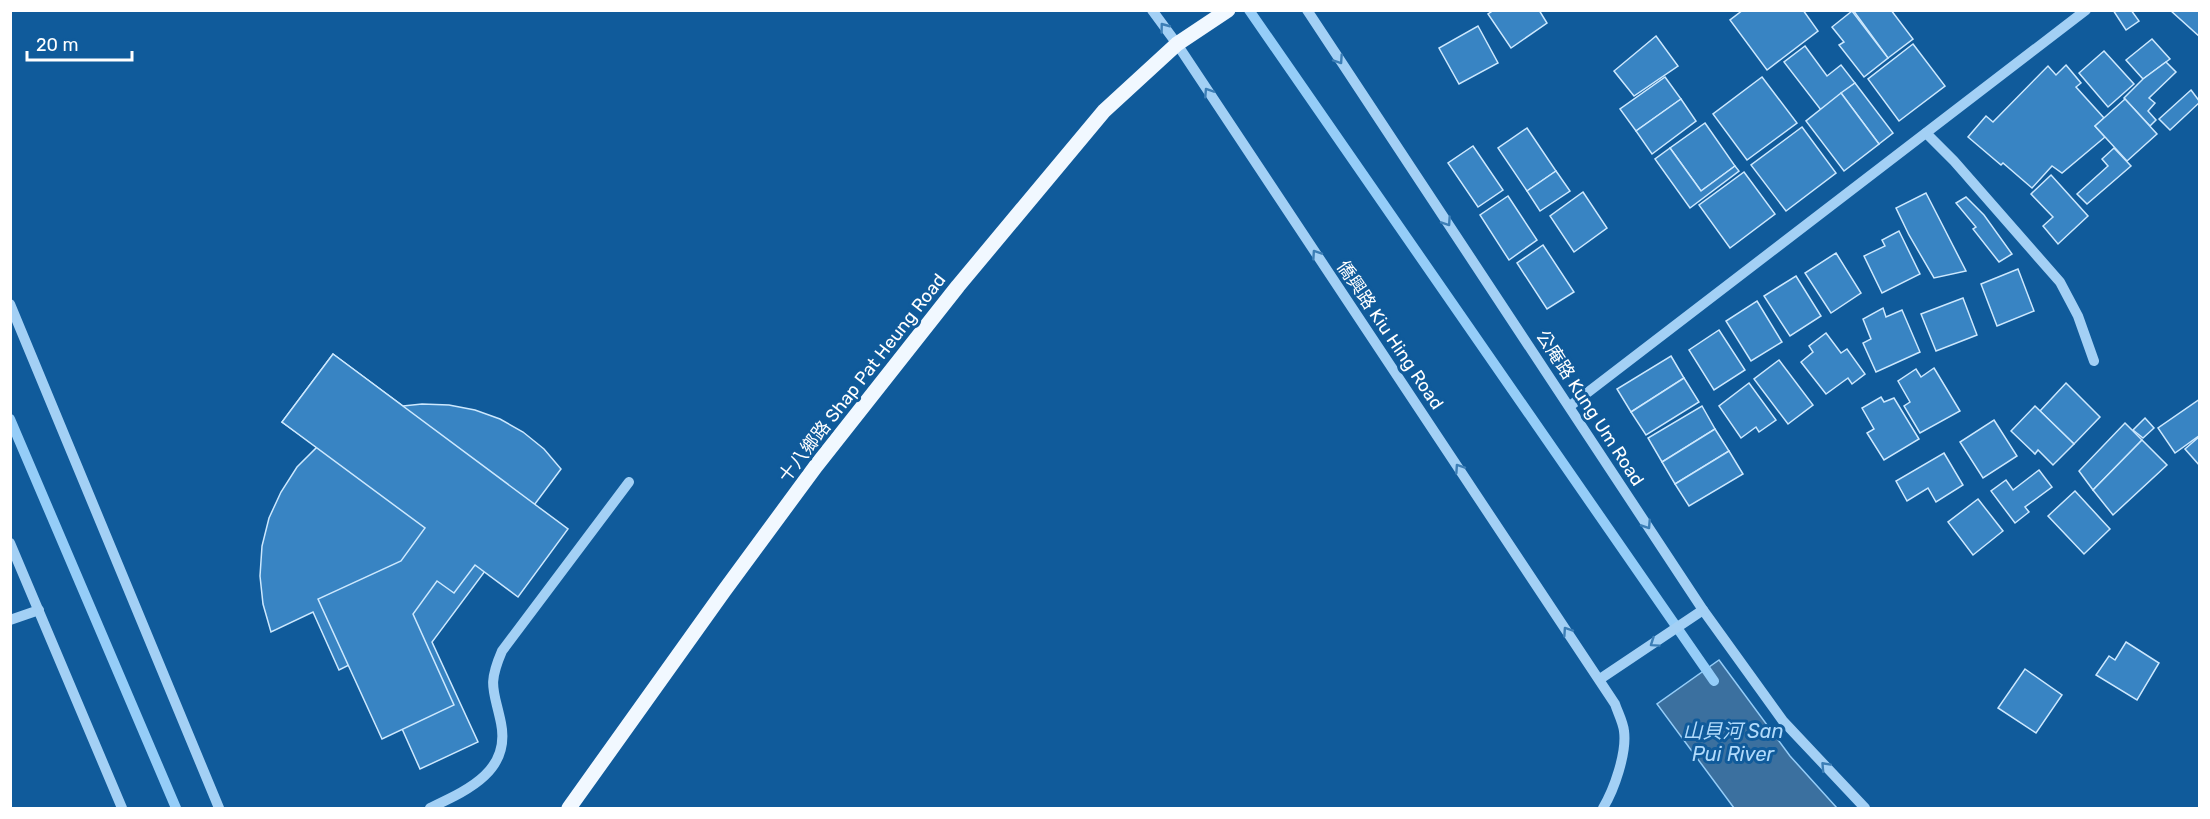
<svg xmlns="http://www.w3.org/2000/svg" width="2210" height="819" font-family="Rubik,'Noto Sans TC',sans-serif">
  <style>
    .water { fill: #3b709f; stroke: #95cdf8; stroke-width: 1.5 }
    .lines { fill: none; stroke-linecap: round; stroke-linejoin: round }
    .stream { stroke: #95cdf8; stroke-width: 10 }
    .building { fill: #3884c3; stroke: #cce8fe; stroke-width: 1.5 }
    .minor { stroke: #a3d0f5; stroke-width: 10 }
    .major { stroke: #f1f8ff; stroke-width: 15 }
    .oneway { stroke: #3c7eb6 }
    .labels { text-anchor: middle; dominant-baseline: central; stroke-width: 6; stroke-linejoin: round; paint-order: stroke }
    .street-label { font-size: 18px; fill: #fff; stroke: #105b9b }
    .water-label { font-size: 20px; font-style: italic; fill: #b0dafb; stroke: #105b9b }
  </style>
  <rect width="100%" height="100%" fill="#105b9b"/>
  <polygon class="water" points="1719,660 1790,756 1837,808 1734,808 1657,704"/>
  <g class="lines">
    <g class="stream">
      <polyline points="1249,10 1714,681"/>
      <polyline points="10,419 176,808"/>
    </g>
  </g>
  <g class="building">
    <polygon points="1494,10 1539,10 1547,23 1511,48 1488,14"/>
    <polygon points="1743,10 1803,10 1818,31 1767,70 1730,20"/>
    <polygon points="1853,10 1891,10 1913,39 1888,58"/>
    <polygon points="2113,10 2131,10 2139,21 2126,30"/>
    <polygon points="2170,10 2200,10 2200,37"/>
    <polygon points="1852,11 1888,58 1864,77 1839,45 1844,42 1832,27"/>
    <polygon points="1478,26 1498,63 1459,84 1439,48"/>
    <polygon points="1656,36 1678,66 1634,96 1614,71"/>
    <polygon points="2152,39 2170,59 2143,79 2126,60"/>
    <polygon points="1913,44 1945,86 1899,121 1868,79"/>
    <polygon points="1805,46 1827,76 1841,65 1855,83 1821,110 1784,62"/>
    <polygon points="2104,51 2134,84 2108,107 2079,73"/>
    <polygon points="2166,62 2176,72 2149,98 2155,103 2148,111 2156,120 2150,126 2124,98 2143,79"/>
    <polygon points="2066,65 2081,83 2076,87 2104,118 2095,126 2105,137 2062,173 2052,166 2032,188 2003,163 2001,165 1968,137 1986,116 1993,122 2048,66 2056,75"/>
    <polygon points="1665,77 1681,99 1636,131 1620,109"/>
    <polygon points="1762,77 1797,123 1747,160 1713,114"/>
    <polygon points="1855,83 1893,133 1879,144 1841,93"/>
    <polygon points="2191,90 2200,102 2170,130 2159,119"/>
    <polygon points="1841,93 1879,144 1844,171 1806,121"/>
    <polygon points="1681,99 1696,121 1652,154 1636,131"/>
    <polygon points="2125,99 2157,134 2127,161 2095,126"/>
    <polygon points="1705,123 1735,166 1701,191 1670,148"/>
    <polygon points="1802,127 1836,173 1786,211 1751,165"/>
    <polygon points="1527,128 1556,171 1527,191 1498,148"/>
    <polygon points="1473,146 1503,190 1478,207 1448,163"/>
    <polygon points="1670,148 1701,191 1735,166 1739,171 1690,208 1655,159"/>
    <polygon points="2114,148 2131,166 2087,204 2077,194 2108,166 2102,159"/>
    <polygon points="1556,171 1570,191 1540,211 1527,191"/>
    <polygon points="1744,172 1775,214 1730,248 1699,205"/>
    <polygon points="2051,175 2088,216 2058,244 2043,226 2053,217 2031,194"/>
    <polygon points="1583,192 1607,228 1574,252 1550,216"/>
    <polygon points="1926,193 1966,271 1934,278 1909,235 1896,208"/>
    <polygon points="1508,196 1537,240 1509,260 1480,215"/>
    <polygon points="1966,197 1984,215 2012,254 1999,262 1973,229 1976,227 1956,203"/>
    <polygon points="1899,231 1920,274 1882,293 1864,256 1885,246 1882,240"/>
    <polygon points="1543,245 1574,292 1547,309 1517,263"/>
    <polygon points="1836,253 1861,293 1831,313 1805,273"/>
    <polygon points="2018,269 2034,311 1997,326 1981,284"/>
    <polygon points="1796,276 1821,316 1790,336 1764,296"/>
    <polygon points="1963,298 1977,335 1936,351 1921,314"/>
    <polygon points="1757,301 1782,342 1751,361 1726,321"/>
    <polygon points="1883,308 1886,317 1902,310 1920,352 1876,372 1863,343 1871,339 1863,319"/>
    <polygon points="1719,330 1745,370 1714,390 1689,350"/>
    <polygon points="1826,333 1841,353 1847,349 1865,374 1852,384 1848,378 1826,394 1801,362 1813,352 1809,346"/>
    <polygon points="333,354 403,406 422,404 449,405 475,410 500,419 523,432 544,449 561,469 432,642 478,742 420,769 369,655 339,670 313,612 271,632 263,604 260,576 262,546 269,518 281,492 297,467 317,447 282,422"/>
    <polygon points="333,354 568,529 518,597 475,565 454,593 437,581 413,614 454,705 382,739 318,599 401,561 425,528 282,422"/>
    <polygon points="1671,356 1684,378 1631,412 1617,389"/>
    <polygon points="1779,360 1813,405 1788,424 1754,379"/>
    <polygon points="1934,368 1960,411 1920,433 1904,406 1910,402 1898,381 1916,369 1921,377"/>
    <polygon points="1684,378 1699,402 1646,435 1631,412"/>
    <polygon points="1749,383 1776,420 1759,432 1756,427 1741,438 1719,406"/>
    <polygon points="2066,383 2100,417 2074,444 2040,411"/>
    <polygon points="1881,397 1884,402 1894,398 1919,439 1884,460 1867,433 1874,429 1862,408"/>
    <polygon points="2200,399 2200,435 2175,453 2158,428"/>
    <polygon points="1702,406 1715,429 1662,462 1648,438"/>
    <polygon points="2035,406 2074,444 2053,465 2038,450 2035,454 2011,431"/>
    <polygon points="2145,418 2154,428 2143,438 2133,430"/>
    <polygon points="1994,420 2017,456 1983,478 1960,442"/>
    <polygon points="2125,423 2142,440 2093,490 2079,471"/>
    <polygon points="1715,429 1729,451 1675,484 1662,462"/>
    <polygon points="2200,436 2200,466 2185,449"/>
    <polygon points="2142,440 2167,465 2113,515 2093,490"/>
    <polygon points="1729,451 1743,474 1689,506 1675,484"/>
    <polygon points="1944,453 1963,485 1936,502 1928,488 1907,501 1896,481"/>
    <polygon points="2039,470 2052,487 2025,507 2029,512 2015,523 1991,491 2006,480 2013,490"/>
    <polygon points="2075,491 2110,529 2084,554 2048,516"/>
    <polygon points="1978,499 2003,531 1973,555 1948,522"/>
    <polygon points="2126,642 2159,663 2137,700 2096,675 2109,656 2115,660"/>
    <polygon points="2025,669 2062,695 2036,733 1998,708"/>
  </g>
  <g class="lines">
    <g class="minor">
      <path d="M 1152,10 L 1177,44 L 1615,704 C 1618,713 1623,722 1624,731 C 1627,753 1614,790 1603,808"/>
      <polyline points="1307,10 1703,610 1783,721 1865,808"/>
      <polyline points="1926,133 1954,161 2060,282 2078,316 2094,361"/>
      <polyline points="10,304 219,808"/>
      <polyline points="1570,406 2086,10"/>
      <polyline points="10,543 122,808"/>
      <polyline points="10,620 39,610"/>
      <polyline points="1600,679 1703,610"/>
      <path d="M 430,808 C 466,791 511,772 501,723 C 494,689 487,686 502,651 L 629,482"/>
    </g>
    <polyline class="major" points="569,808 724,591 816,466 958,286 1104,111 1177,44 1228,10"/>
  </g>
  <defs><path id="oneway-chevron" d="M-2-3.5L2.5 0L-2 3.5" fill="none" stroke-width="1.6" stroke-linecap="round" stroke-linejoin="round" transform="scale(1.5)"/></defs>
  <g class="oneway">
    <use href="#oneway-chevron" transform="translate(1164 27) rotate(-127)"/>
    <use href="#oneway-chevron" transform="translate(1339 60) rotate(56)"/>
    <use href="#oneway-chevron" transform="translate(1208 92) rotate(-123)"/>
    <use href="#oneway-chevron" transform="translate(1447 222) rotate(56)"/>
    <use href="#oneway-chevron" transform="translate(1316 254) rotate(-124)"/>
    <use href="#oneway-chevron" transform="translate(1459 468) rotate(-124)"/>
    <use href="#oneway-chevron" transform="translate(1647 525) rotate(57)"/>
    <use href="#oneway-chevron" transform="translate(1567 631) rotate(-124)"/>
    <use href="#oneway-chevron" transform="translate(1654 643) rotate(146)"/>
    <use href="#oneway-chevron" transform="translate(1825 766) rotate(-133)"/>
  </g>
  <g class="labels">
    <g class="street-label">
      <text transform="translate(1390 335) rotate(56)">僑興路 Kiu Hing Road</text>
      <text transform="translate(862 378) rotate(-52)">十八鄉路 Shap Pat Heung Road</text>
      <text transform="translate(1590 408) rotate(57)">公庵路 Kung Um Road</text>
    </g>
    <g class="water-label">
      <text x="1733" y="731">山貝河 San<tspan x="1733" dy="23">Pui River</tspan></text>
    </g>
  </g>
  <rect width="2210" height="819" fill="none" stroke="#ffffff" stroke-width="24"/>
  <path d="M27 51v9h105v-9" fill="none" stroke="#ffffff" stroke-width="3"/>
  <text x="36" y="51" font-size="18" fill="#ffffff" stroke="#105b9b" stroke-width="4.5" paint-order="stroke">20 m</text>
</svg>
